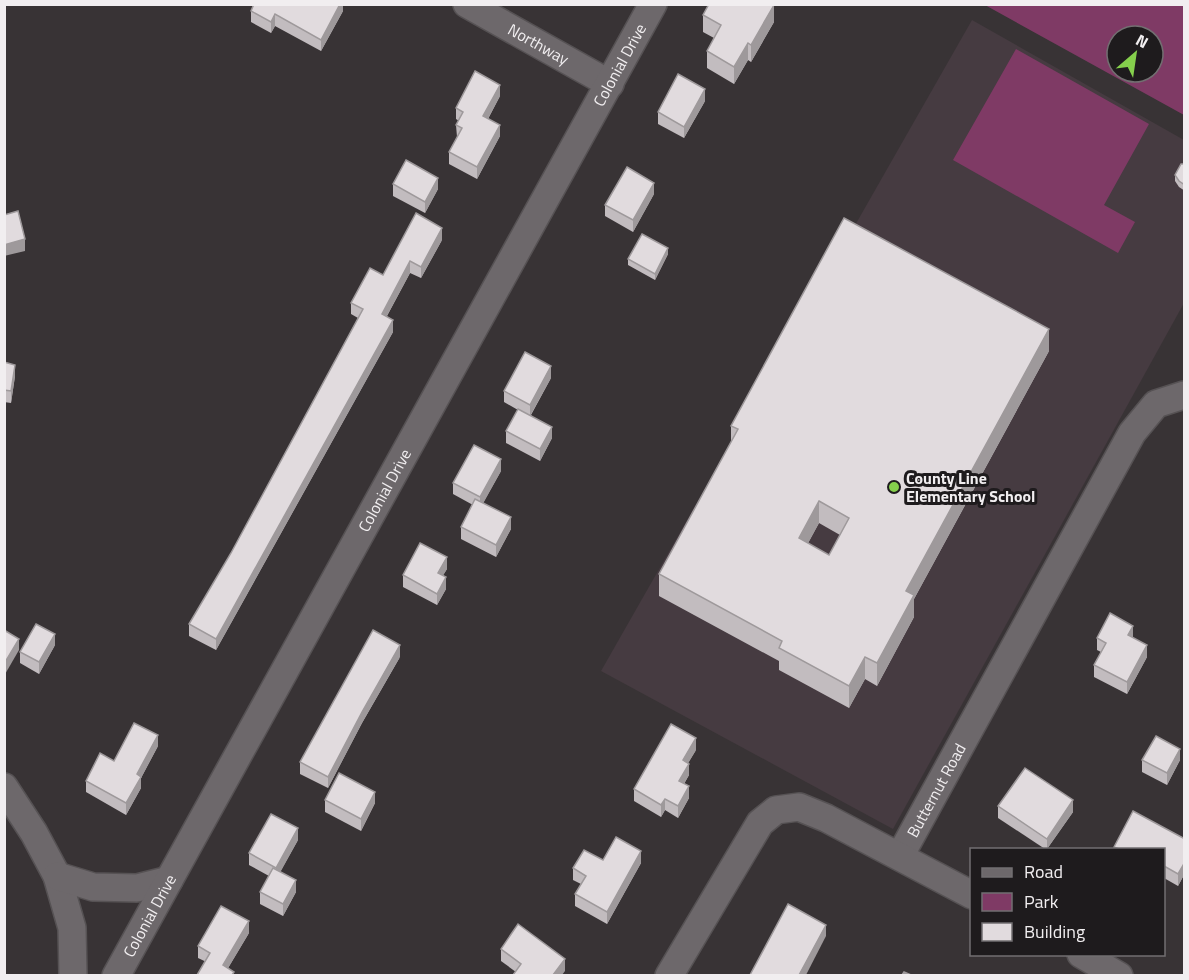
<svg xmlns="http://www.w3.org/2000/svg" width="1189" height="980" font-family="'Titillium Web',sans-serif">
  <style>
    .built { fill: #463b41 }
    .green { fill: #7f3a65; fill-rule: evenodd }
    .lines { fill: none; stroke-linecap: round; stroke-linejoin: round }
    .minor-casing { stroke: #565254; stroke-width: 30 }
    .minor { stroke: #6d686b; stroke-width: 27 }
    .wall { fill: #c2bcbf; fill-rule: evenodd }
    .shaded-wall { fill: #9e999b }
    .building { fill: #e1dbde; stroke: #9e999b; stroke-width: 1.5; fill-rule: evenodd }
    .poi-dot { fill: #85cf4c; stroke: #1e1b1d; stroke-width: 2 }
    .labels { text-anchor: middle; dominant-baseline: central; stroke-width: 6; stroke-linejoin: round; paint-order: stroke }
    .street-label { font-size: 16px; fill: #f1eef0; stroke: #1e1b1d }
    .poi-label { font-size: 16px; font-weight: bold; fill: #f1eef0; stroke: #1e1b1d; text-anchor: start }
  </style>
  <rect width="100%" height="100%" fill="#383335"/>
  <polygon class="built" points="972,20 1184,140 1184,303 893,829 601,671"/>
  <g class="green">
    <path d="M 985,5 L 1184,5 L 1184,115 ZM 1117,36 L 1153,36 L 1153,72 L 1117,72 Z"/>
    <polygon points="1016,49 1149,124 1104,205 1135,222 1118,253 953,160"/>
  </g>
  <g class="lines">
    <defs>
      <g id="minor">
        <path id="s1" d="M 467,4 L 610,84"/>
        <polyline points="4,787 34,833 57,876 72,928 73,976"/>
        <path id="s2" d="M 900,856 L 1132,433 L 1156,404 L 1184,395"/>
        <polyline points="57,876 93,887 137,888 169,880"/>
        <polyline points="1081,954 1119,976"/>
        <path id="s3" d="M 116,976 L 653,4"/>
        <polyline points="669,976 760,823 776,810 799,807 826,818 972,895"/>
      </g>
    </defs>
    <use href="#minor" class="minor-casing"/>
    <use href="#minor" class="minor"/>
  </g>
  <g class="wall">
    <polygon points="343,4 343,11 321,51 275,26 271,33 251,22 251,11"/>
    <polygon points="703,15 774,22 751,62 748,60 734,84 707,68 707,51 714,38 703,32"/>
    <polygon points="500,96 488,119 500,136 477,179 449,164 449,152 457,137 456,125 459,121 456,119 456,108"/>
    <polygon points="705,101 684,138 658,124 658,112"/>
    <polygon points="1185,164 1185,191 1179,187 1175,181 1175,175"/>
    <polygon points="393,184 438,189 425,213 393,196"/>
    <polygon points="654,194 633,232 605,216 605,205"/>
    <polygon points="442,240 421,278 410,273 387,316 393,332 216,650 189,636 189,624 231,553 358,318 351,314 351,303 383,275"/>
    <polygon points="668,254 655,280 628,265 628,259"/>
    <path d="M 1049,351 L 914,599 L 914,617 L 877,686 L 865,679 L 849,708 L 779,670 L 779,661 L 659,596 L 659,574 L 731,443 L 731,426 ZM 819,523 L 840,535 L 829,555 L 808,543 Z"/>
    <polygon points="4,362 15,376 11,403 4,402"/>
    <polygon points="551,378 531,415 552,438 540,461 506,443 506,431 518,410 504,402 504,391"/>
    <polygon points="501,471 483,503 511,529 496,557 461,539 461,527 473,505 453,494 453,483"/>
    <polygon points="447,569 443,575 446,589 437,605 403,587 403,575"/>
    <polygon points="1097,638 1133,638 1147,657 1127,694 1094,677 1094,665 1101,652 1097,650"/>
    <polygon points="55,645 39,674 20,663 20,652"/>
    <polygon points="400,657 362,723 328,788 300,774 300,762"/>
    <polygon points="158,746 141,778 141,788 126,815 86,792 86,781 114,761"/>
    <polygon points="696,750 688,763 689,775 684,784 689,798 678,818 665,810 661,817 634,801 634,789"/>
    <polygon points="1142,760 1180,760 1167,785 1142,772"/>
    <polygon points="325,800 375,803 361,831 325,812"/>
    <polygon points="998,806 1073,812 1047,849 1045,849 998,818"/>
    <polygon points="1185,839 1185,873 1178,886 1164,878 1164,849 1114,849 1114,847"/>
    <polygon points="298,840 280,872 296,892 283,916 260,904 260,892 269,876 249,865 249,853"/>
    <polygon points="603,860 641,863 607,924 575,906 575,894 581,884 573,880 573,868"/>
    <polygon points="249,933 228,968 234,975 198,958 198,946"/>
    <polygon points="501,949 565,971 516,972 501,961"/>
  </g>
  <g class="shaded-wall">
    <polygon points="340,4 343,4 343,11 321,51 321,40"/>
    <polygon points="774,5 774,22 751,62 751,45"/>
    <polygon points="275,14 275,26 271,33 271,22"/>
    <polygon points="748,43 748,60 734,84 734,67"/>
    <polygon points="500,85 500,96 483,128 483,116"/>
    <polygon points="705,89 705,101 684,138 684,127"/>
    <polygon points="500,125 500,136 477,179 477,167"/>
    <polygon points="438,178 438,189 425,213 425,202"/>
    <polygon points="654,183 654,194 633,232 633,220"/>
    <polygon points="442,228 442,240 421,278 421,267"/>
    <polygon points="25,239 25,251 4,256 4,245"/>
    <polygon points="668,248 668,254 655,280 655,274"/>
    <polygon points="410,261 410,273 382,325 382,314"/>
    <polygon points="393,320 393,332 216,650 216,639"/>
    <polygon points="1049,329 1049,351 914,599 914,617 877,686 877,663 906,591"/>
    <polygon points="15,365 15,376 11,403 11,391"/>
    <polygon points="551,366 551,378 530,416 530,405"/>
    <polygon points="552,427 552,438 540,461 540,449"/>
    <polygon points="501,459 501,471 480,509 480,497"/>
    <polygon points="819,501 819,523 799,560 799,538"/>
    <polygon points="511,517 511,529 496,557 496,545"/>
    <polygon points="447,557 447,569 438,584 438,573"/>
    <polygon points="446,577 446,589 437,605 437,594"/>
    <polygon points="1133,626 1133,637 1128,647 1128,635"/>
    <polygon points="55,634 55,645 39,674 39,662"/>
    <polygon points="19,639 19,650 4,676 4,664"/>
    <polygon points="400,645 400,657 362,723 328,788 328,777 362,712"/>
    <polygon points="1147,645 1147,657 1127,694 1127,682"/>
    <polygon points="865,657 865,679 849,708 849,686"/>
    <polygon points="158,735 158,746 141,778 141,788 126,815 126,803 137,774"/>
    <polygon points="696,738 696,750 683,772 683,760"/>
    <polygon points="1180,749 1180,760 1167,785 1167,773"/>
    <polygon points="689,764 689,775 679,792 679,781"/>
    <polygon points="689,786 689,798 678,818 678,806"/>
    <polygon points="375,792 375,803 361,831 361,819"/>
    <polygon points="665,799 665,810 661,817 661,805"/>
    <polygon points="1073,800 1073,812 1047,849 1047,839"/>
    <polygon points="298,828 298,840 276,880 276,868"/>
    <polygon points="641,851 641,863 607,924 607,912"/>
    <polygon points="1185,862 1185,873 1178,886 1178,874"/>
    <polygon points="296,880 296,892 283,916 283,904"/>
    <polygon points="249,921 249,933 224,975 223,965"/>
    <polygon points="826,925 826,936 806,975 799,975"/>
    <polygon points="565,959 565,971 562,975 553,975"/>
  </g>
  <g class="building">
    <polygon points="254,4 340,4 321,40 275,14 271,22 251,11"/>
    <polygon points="709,4 774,5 751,45 748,43 734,67 707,51 721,25 703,15"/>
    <polygon points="475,71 500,85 483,116 500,125 477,167 449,152 462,128 456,125 463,112 456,108"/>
    <polygon points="678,74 705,89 684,127 658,112"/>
    <polygon points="406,160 438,178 425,202 393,184"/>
    <polygon points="1181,164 1185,164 1185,185 1179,181 1175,175"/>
    <polygon points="627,167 654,183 633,220 605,205"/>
    <polygon points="18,211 25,239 4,245 4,215"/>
    <polygon points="416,213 442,228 421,267 410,261 382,314 393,320 216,639 189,624 231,553 363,309 351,303 370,268 383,275"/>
    <path d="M 844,218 L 1049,329 L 906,591 L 914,595 L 877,663 L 865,657 L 849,686 L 779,648 L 782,641 L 659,574 L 738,429 L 731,426 ZM 819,501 L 849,518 L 829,555 L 799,538 Z"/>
    <polygon points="642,234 668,248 655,274 628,259"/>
    <polygon points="525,352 551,366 530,405 504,391"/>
    <polygon points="4,362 15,365 11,391 4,390"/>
    <polygon points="518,409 552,427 540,449 506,431"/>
    <polygon points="474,445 501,459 480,497 453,483"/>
    <polygon points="475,499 511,517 496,545 461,527"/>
    <polygon points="420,543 447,557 438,573 446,577 437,594 403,575"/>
    <polygon points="1110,613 1133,626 1128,635 1147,645 1127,682 1094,665 1106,643 1097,638"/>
    <polygon points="36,624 55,634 39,662 20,652"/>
    <polygon points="4,630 19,639 4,664"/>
    <polygon points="373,630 400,645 362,712 328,777 300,762"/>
    <polygon points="134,723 158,735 137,774 141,777 126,803 86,781 100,753 114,761"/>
    <polygon points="671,724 696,738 683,760 689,764 679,781 689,786 678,806 665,799 661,805 634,789"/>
    <polygon points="1156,736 1180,749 1167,773 1142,760"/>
    <polygon points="1025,768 1073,800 1047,839 998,806"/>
    <polygon points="339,773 375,792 361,819 325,800"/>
    <polygon points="1133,811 1185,839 1185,862 1178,874 1164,866 1164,849 1119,849 1114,847"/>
    <polygon points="271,814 298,828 276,868 249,853"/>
    <polygon points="616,837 641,851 607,912 575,894 586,876 573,868 584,850 603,860"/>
    <polygon points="273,868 296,880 283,904 260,892"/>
    <polygon points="788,904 826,925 799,975 750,975"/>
    <polygon points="221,906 249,921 223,965 234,972 232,975 197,975 210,953 198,946"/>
    <polygon points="518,924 565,959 553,975 513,975 521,964 501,949"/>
    <polygon points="904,972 911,975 902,975"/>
  </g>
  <circle class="poi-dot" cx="894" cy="487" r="6"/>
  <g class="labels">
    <g class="street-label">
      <text stroke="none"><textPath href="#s1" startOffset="82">Northway</textPath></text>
      <text stroke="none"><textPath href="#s3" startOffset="1041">Colonial Drive</textPath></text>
      <text stroke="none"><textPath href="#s3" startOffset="555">Colonial Drive</textPath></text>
      <text stroke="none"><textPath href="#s2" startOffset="75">Butternut Road</textPath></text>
      <text stroke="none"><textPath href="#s3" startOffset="69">Colonial Drive</textPath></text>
    </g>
    <g class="poi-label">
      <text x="906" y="478">County Line<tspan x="906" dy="18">Elementary School</tspan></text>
    </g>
  </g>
  <rect width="1189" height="980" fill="none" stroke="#f1eef0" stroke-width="12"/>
  <rect x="970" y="848" width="195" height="108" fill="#1e1b1d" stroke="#726f71" stroke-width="1.5"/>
  <rect x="982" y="868" width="30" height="9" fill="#6d686b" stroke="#726f71" stroke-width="1.5"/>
  <text x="1024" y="878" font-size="18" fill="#f1eef0">Road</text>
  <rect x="982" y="893" width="30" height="18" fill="#7f3a65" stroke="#726f71" stroke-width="1.5"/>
  <text x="1024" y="908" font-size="18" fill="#f1eef0">Park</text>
  <rect x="982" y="923" width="30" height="18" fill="#e1dbde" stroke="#726f71" stroke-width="1.5"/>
  <text x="1024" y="938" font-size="18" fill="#f1eef0">Building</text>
  <g transform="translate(1135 54) rotate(29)"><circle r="28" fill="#1e1b1d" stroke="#726f71" stroke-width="1.5"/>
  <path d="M0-4.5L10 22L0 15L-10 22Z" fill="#85cf4c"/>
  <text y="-9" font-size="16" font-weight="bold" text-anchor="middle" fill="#f1eef0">N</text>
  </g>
</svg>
